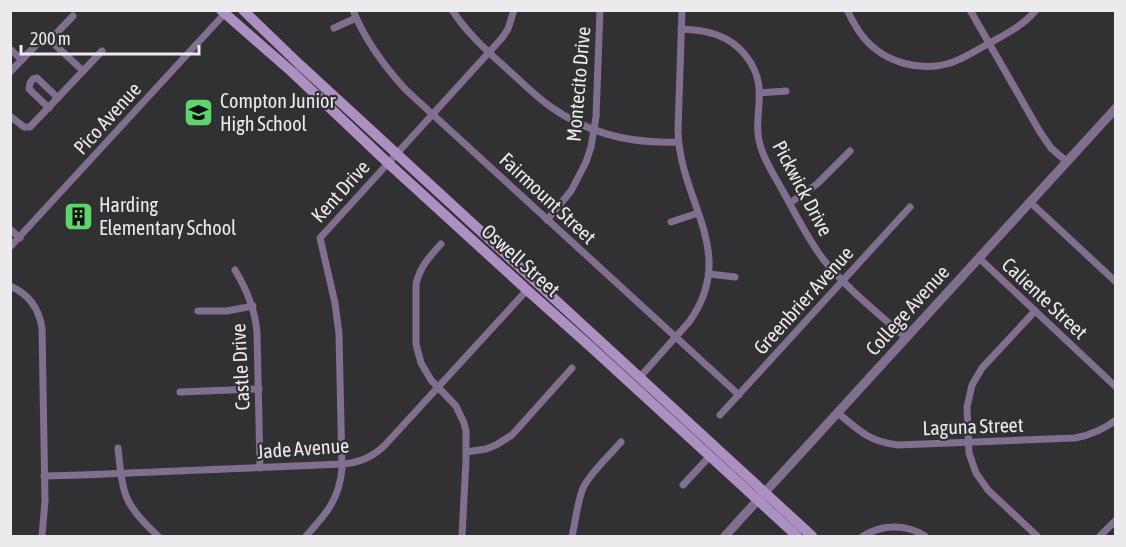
<svg xmlns="http://www.w3.org/2000/svg" width="1126" height="547" font-family="'Asap Condensed',sans-serif">
  <style>
    .lines { fill: none; stroke-linecap: round; stroke-linejoin: round }
    .minor { stroke: #806f8e; stroke-width: 7 }
    .tertiary { stroke: #806f8e; stroke-width: 9 }
    .secondary { stroke: #ac90c2; stroke-width: 10 }
    .labels { text-anchor: middle; dominant-baseline: central; stroke-width: 4.5; stroke-linejoin: round; paint-order: stroke }
    .street-label { font-size: 20px; fill: #ebebed; stroke: #313134 }
    .poi-label { font-size: 20px; fill: #ebebed; stroke: #313134; text-anchor: start }
  </style>
  <rect width="100%" height="100%" fill="#313134"/>
  <g class="lines">
    <g class="minor">
      <path d="M 353,10 C 365,41 384,66 406,90 L 739,395"/>
      <path d="M 452,10 C 467,33 486,50 506,68 C 521,81 535,96 551,107 C 589,134 632,144 678,142"/>
      <path d="M 847,10 C 852,20 857,30 864,38 C 885,63 922,73 953,62 C 965,58 975,51 986,45 C 1004,35 1023,26 1036,10"/>
      <polyline points="970,10 1040,132 1051,148 1067,162"/>
      <polyline points="334,28 356,18"/>
      <path d="M 681,29 C 707,30 730,35 746,56 C 772,89 750,116 761,148 C 766,164 776,178 784,193 C 796,215 808,239 823,259 C 847,289 878,313 906,338"/>
      <polyline points="50,40 83,71"/>
      <polyline points="50,40 73,16"/>
      <polyline points="10,49 22,60"/>
      <polyline points="10,72 40,41 45,38 50,40"/>
      <polyline points="760,93 786,91"/>
      <polyline points="49,108 29,89 30,83 33,79 37,78 58,98"/>
      <polyline points="10,116 24,127 30,127 102,51"/>
      <polyline points="1030,202 1116,282"/>
      <polyline points="790,203 817,184 850,151"/>
      <polyline points="547,220 571,191 586,162 591,147 596,117 600,10"/>
      <polyline points="671,222 698,213"/>
      <polyline points="10,229 20,238"/>
      <path d="M 441,244 C 429,257 420,267 416,284 L 416,344 L 421,363 L 431,380 L 456,406 L 464,423 L 466,431 L 466,460 L 462,536"/>
      <polyline points="10,247 228,10"/>
      <polyline points="979,258 1116,387"/>
      <path d="M 235,270 C 247,290 255,309 257,332 L 260,468"/>
      <polyline points="709,274 735,277"/>
      <path d="M 10,286 C 29,294 39,309 42,328 L 45,501 L 42,536"/>
      <polyline points="198,311 227,311 253,306"/>
      <polyline points="1035,311 982,368 972,385 967,407 969,453 976,473 988,490 1037,536"/>
      <path d="M 640,377 L 689,322 C 739,252 680,203 678,131 L 682,10"/>
      <polyline points="180,392 259,389"/>
      <path d="M 838,413 C 858,430 870,442 898,445 L 1075,438 C 1091,435 1103,430 1116,420"/>
      <polyline points="720,415 910,207"/>
      <path d="M 118,448 C 123,495 123,504 158,536"/>
      <polyline points="466,452 486,449 496,445 512,435 572,368"/>
      <path d="M 44,476 L 82,475 L 342,464 C 359,463 373,457 385,445 L 527,290"/>
      <polyline points="683,485 710,456"/>
      <path d="M 306,536 C 326,514 339,500 342,469 L 339,334 L 335,303 L 320,238 L 502,38 L 508,29 L 514,10"/>
      <path d="M 572,536 C 576,520 577,501 584,486 C 593,470 609,456 621,442"/>
      <path d="M 863,536 C 883,524 906,524 925,536"/>
      <polyline points="1100,536 1116,520"/>
    </g>
    <polyline class="tertiary" points="725,536 1116,108"/>
    <g class="secondary">
      <polyline points="221,10 292,72 388,163 527,290 592,348 797,536"/>
      <polyline points="243,10 299,64 812,536"/>
    </g>
  </g>
  <defs>
    <symbol id="school-square" viewBox="-11 -11 22 22"><rect x="-9" y="-9" width="18" height="18" rx="4" fill="#5ed56c" stroke="#313134"/><path d="M0-5L7-2L0 1L-7-2ZM-4 1L0 2.5L4 1V4Q0 6-4 4Z" fill="#111"/></symbol>
    <symbol id="building-square" viewBox="-11 -11 22 22"><rect x="-9" y="-9" width="18" height="18" rx="4" fill="#5ed56c" stroke="#313134"/><path d="M-4-6H4V6H1V3H-1V6H-4ZM-2.5-4.3h1.7v1.8h-1.7ZM.8-4.3h1.7v1.8H.8ZM-2.5-1h1.7V.8h-1.7ZM.8-1h1.7V.8H.8Z" fill="#111"/></symbol>
  </defs>
  <g fill-rule="evenodd">
    <use href="#school-square" x="182" y="96" width="33" height="33"/>
    <use href="#building-square" x="62" y="200" width="33" height="33"/>
  </g>
  <g class="labels">
    <g class="street-label">
      <text transform="translate(578 84) rotate(-85)">Montecito Drive</text>
      <text transform="translate(107 118) rotate(-48)">Pico Avenue</text>
      <text transform="translate(803 188) rotate(62)">Pickwick Drive</text>
      <text transform="translate(340 191) rotate(-48)">Kent Drive</text>
      <text transform="translate(548 198) rotate(43)">Fairmount Street</text>
      <text transform="translate(521 260) rotate(42)">Oswell Street</text>
      <text transform="translate(1045 298) rotate(43)">Caliente Street</text>
      <text transform="translate(803 300) rotate(-48)">Greenbrier Avenue</text>
      <text transform="translate(907 310) rotate(-48)">College Avenue</text>
      <text transform="translate(240 367) rotate(-93)">Castle Drive</text>
      <text transform="translate(973 426) rotate(-2)">Laguna Street</text>
      <text transform="translate(303 448) rotate(-4)">Jade Avenue</text>
    </g>
    <g class="poi-label">
      <text x="220" y="100">Compton Junior<tspan x="220" dy="23">High School</tspan></text>
      <text x="99" y="204">Harding<tspan x="99" dy="23">Elementary School</tspan></text>
    </g>
  </g>
  <rect width="1126" height="547" fill="none" stroke="#ebebed" stroke-width="24"/>
  <path d="M21 45v9h178v-9" fill="none" stroke="#ebebed" stroke-width="3"/>
  <text x="30" y="45" font-size="18" fill="#ebebed" stroke="#313134" stroke-width="4.5" paint-order="stroke">200 m</text>
</svg>
